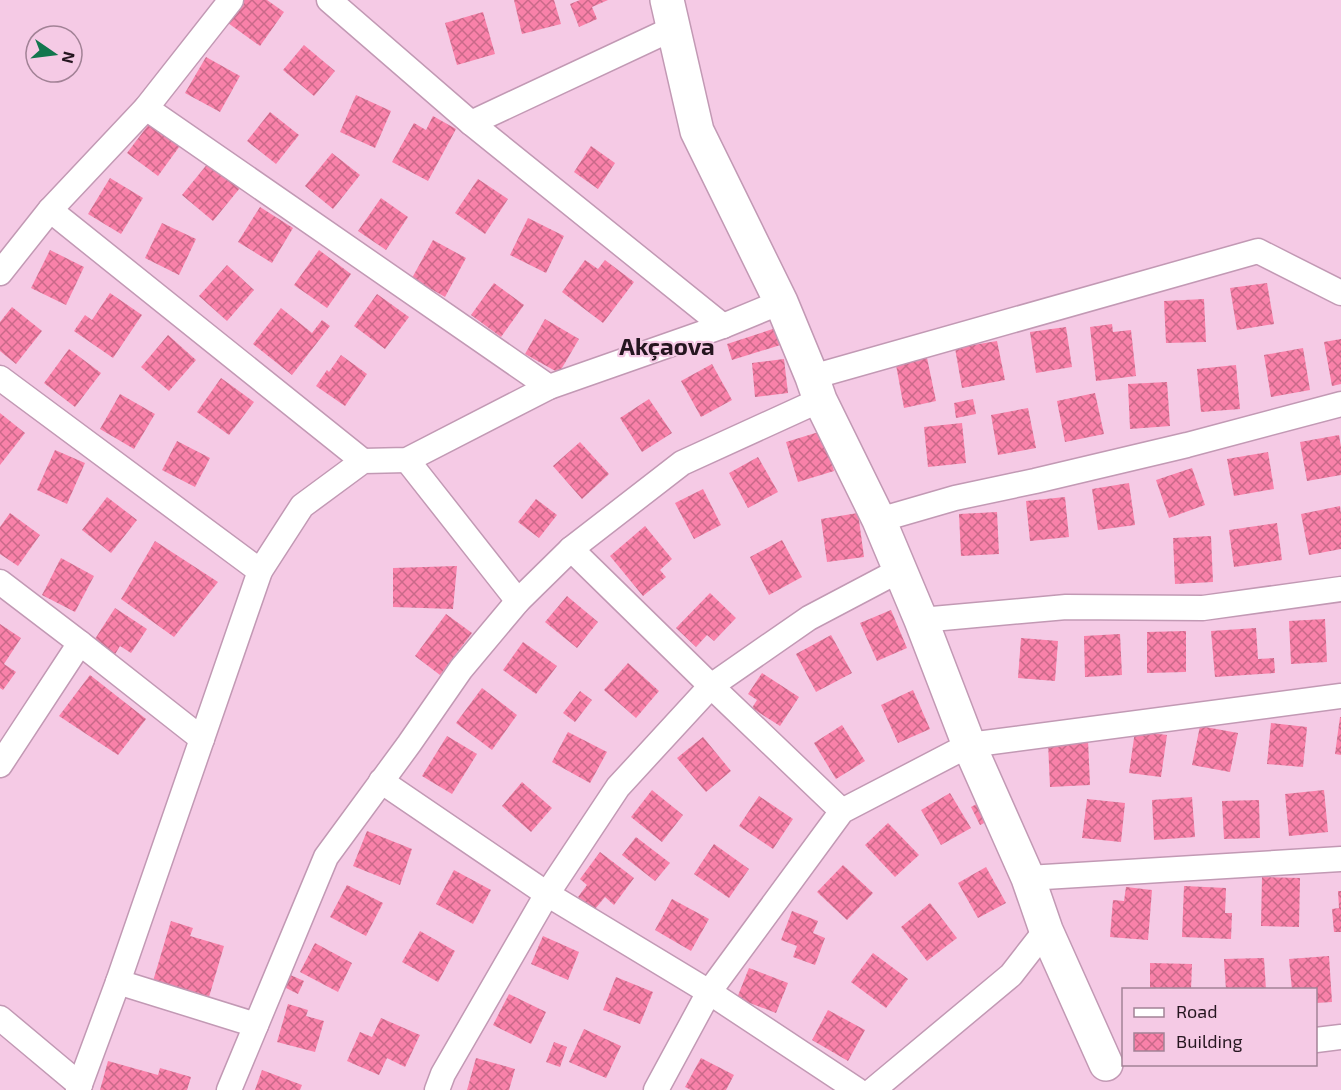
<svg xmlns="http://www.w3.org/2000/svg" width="1341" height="1090" font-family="'Exo 2',sans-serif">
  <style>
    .building { fill: url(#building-cross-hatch) }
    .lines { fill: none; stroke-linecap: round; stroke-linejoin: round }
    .street-casing { stroke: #c299b4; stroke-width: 27 }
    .secondary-casing { stroke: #c299b4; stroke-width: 36 }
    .street { stroke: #fff; stroke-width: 24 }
    .secondary { stroke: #fff; stroke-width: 33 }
    .labels { text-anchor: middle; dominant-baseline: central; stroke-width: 4.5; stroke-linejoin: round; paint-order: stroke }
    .quarter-label { font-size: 24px; font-weight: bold; fill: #251620; stroke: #f5cae5 }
  </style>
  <defs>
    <pattern id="building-cross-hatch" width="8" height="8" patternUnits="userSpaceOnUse" patternTransform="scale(1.5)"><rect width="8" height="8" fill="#f981a9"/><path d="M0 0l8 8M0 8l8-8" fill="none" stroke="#c96989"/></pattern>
  </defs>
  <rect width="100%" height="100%" fill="#f5cae5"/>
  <g class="building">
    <polygon points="244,0 267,0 284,12 260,46 228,23"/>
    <polygon points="514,0 554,0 561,24 522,34"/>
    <polygon points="580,0 608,0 592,7 597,19 579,27 570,4"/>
    <polygon points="483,12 495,54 457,65 445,23"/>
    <polygon points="304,45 335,71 314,96 283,70"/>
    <polygon points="206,57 240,76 220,112 185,93"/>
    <polygon points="356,95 391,111 375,148 340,132"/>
    <polygon points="270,112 299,135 276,164 247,141"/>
    <polygon points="433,116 456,129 428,181 392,162 414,123 426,130"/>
    <polygon points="152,120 182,143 158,176 127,153"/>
    <polygon points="591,146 615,163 598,189 574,172"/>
    <polygon points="332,153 360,175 333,209 305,186"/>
    <polygon points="209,162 240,188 213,221 182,195"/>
    <polygon points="110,178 143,198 121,234 88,214"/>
    <polygon points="478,179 508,199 485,234 455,213"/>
    <polygon points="381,198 408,217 386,250 358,231"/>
    <polygon points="260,207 293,228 272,263 238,242"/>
    <polygon points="528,218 564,236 546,273 510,255"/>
    <polygon points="162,223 196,239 179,275 145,258"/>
    <polygon points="433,240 466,258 445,297 412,278"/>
    <polygon points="50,250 84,267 66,305 31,288"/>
    <polygon points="319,250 351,274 327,308 294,285"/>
    <polygon points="585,260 598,269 605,260 634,282 603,323 562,292"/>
    <polygon points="227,265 254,290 227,321 199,296"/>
    <polygon points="494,283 524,305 501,337 471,315"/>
    <polygon points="1267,283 1274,324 1237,330 1230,288"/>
    <polygon points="110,293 142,315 113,358 74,331 85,315 92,320"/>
    <polygon points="377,294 409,317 385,349 354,326"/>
    <polygon points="1204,299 1206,342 1166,343 1164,301"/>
    <polygon points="12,307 42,331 16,364 0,351 0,322"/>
    <polygon points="281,308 312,333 322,320 330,326 292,375 253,344"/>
    <polygon points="545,319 579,339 559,373 525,354"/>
    <polygon points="1112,324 1113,332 1131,330 1136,376 1096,381 1090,327"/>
    <polygon points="785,325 790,342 732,360 727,344"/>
    <polygon points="1066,327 1072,367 1036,373 1030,332"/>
    <polygon points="168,335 196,360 169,391 141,367"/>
    <polygon points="1341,339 1341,384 1332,386 1324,342"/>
    <polygon points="997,341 1005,380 962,388 955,348"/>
    <polygon points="1303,348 1310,390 1271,397 1264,355"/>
    <polygon points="69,349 101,373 75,407 44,383"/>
    <polygon points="341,355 367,374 345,406 316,386 327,370 329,372"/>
    <polygon points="927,358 936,401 904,408 896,365"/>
    <polygon points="784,359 788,393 755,397 752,363"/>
    <polygon points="712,364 732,400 701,417 681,381"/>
    <polygon points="1236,365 1240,409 1201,412 1197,369"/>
    <polygon points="221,378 254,402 229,435 197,412"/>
    <polygon points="1167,382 1170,426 1130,429 1128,384"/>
    <polygon points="1095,393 1104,434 1065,442 1057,401"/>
    <polygon points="120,394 155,414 134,449 100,429"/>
    <polygon points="649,399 672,433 642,452 620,418"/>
    <polygon points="973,399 976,414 956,418 954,403"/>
    <polygon points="1028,408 1036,448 998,455 991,415"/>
    <polygon points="0,413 25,433 0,465"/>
    <polygon points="962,423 966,463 928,467 924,427"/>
    <polygon points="822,431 834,471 798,482 786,442"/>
    <polygon points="1339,435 1341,447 1341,475 1307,481 1300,442"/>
    <polygon points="177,441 210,458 195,487 162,470"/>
    <polygon points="580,442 609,474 582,499 553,466"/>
    <polygon points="55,450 85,463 67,504 37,490"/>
    <polygon points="1268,452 1274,489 1234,496 1227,459"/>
    <polygon points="758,457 778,492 748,508 729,473"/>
    <polygon points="1192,468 1205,505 1169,518 1156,480"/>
    <polygon points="1129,483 1135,525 1098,530 1092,489"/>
    <polygon points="703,489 721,525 694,539 675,503"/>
    <polygon points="107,497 137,520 111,553 82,530"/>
    <polygon points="1065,497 1069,537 1030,541 1026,501"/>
    <polygon points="536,499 557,515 539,538 518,522"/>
    <polygon points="1340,506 1341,514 1341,549 1309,555 1301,514"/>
    <polygon points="997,512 999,554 961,556 959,514"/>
    <polygon points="10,513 40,535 18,566 0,554 0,527"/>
    <polygon points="858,513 864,557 827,562 821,519"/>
    <polygon points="1277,523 1282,560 1234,567 1229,530"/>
    <polygon points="645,526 672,559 660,570 666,577 643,596 610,556"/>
    <polygon points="1211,536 1213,582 1175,584 1173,538"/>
    <polygon points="782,540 802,577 769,595 750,557"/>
    <polygon points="155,541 218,582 174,637 121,599"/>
    <polygon points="61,558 94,576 75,612 42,595"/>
    <polygon points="457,566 453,609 393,607 393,568"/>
    <polygon points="710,593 736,618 714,641 707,635 696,647 676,628"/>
    <polygon points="567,596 598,622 577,648 545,622"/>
    <polygon points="115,608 147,629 131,653 120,646 114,656 93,642"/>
    <polygon points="891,610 907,648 877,661 860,623"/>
    <polygon points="446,614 472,633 440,675 415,656"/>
    <polygon points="1325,619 1327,662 1291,664 1289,621"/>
    <polygon points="0,624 21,638 4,664 16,672 3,690 0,688"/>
    <polygon points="1256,628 1258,659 1274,658 1275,673 1215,677 1211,631"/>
    <polygon points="1186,631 1186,672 1147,673 1147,632"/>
    <polygon points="1120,634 1122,675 1085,677 1084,636"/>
    <polygon points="831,635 852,673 816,692 796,654"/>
    <polygon points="1021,638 1058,641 1055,681 1018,678"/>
    <polygon points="523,642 557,666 536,694 503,670"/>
    <polygon points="628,663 659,691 636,718 604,690"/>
    <polygon points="762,673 799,697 780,726 752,708 757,700 748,694"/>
    <polygon points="90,675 146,719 118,755 59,716"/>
    <polygon points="482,688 517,715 492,750 456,723"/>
    <polygon points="913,690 930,729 898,743 881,705"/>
    <polygon points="580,691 592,700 575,722 563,713"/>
    <polygon points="1340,717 1341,717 1341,755 1335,754"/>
    <polygon points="1271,723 1307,727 1303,767 1267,764"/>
    <polygon points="842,725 865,761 836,779 814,743"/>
    <polygon points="1200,726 1238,733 1230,772 1192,765"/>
    <polygon points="1135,731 1167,735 1161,777 1129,773"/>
    <polygon points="568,732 607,752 590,783 552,762"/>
    <polygon points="447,736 477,754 452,794 422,776"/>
    <polygon points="703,737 731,771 706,792 677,758"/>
    <polygon points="1088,740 1090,785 1050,787 1048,742"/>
    <polygon points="522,782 552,808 531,832 502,806"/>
    <polygon points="652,790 683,815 662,842 631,817"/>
    <polygon points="1324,790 1328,832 1289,836 1285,794"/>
    <polygon points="950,793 971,828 941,845 921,810"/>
    <polygon points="759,796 793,819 773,849 739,826"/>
    <polygon points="1192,797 1195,837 1154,840 1152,800"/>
    <polygon points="986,799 995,818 980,825 971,807"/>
    <polygon points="1087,799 1125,803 1121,842 1082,838"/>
    <polygon points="1259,800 1260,838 1224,839 1222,801"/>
    <polygon points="888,823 919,855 895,877 865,845"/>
    <polygon points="367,831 412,849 400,885 353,866"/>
    <polygon points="636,837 670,863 655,881 622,855"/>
    <polygon points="714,844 749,869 729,898 694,874"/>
    <polygon points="600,852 634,878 614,905 605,897 595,909 578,897 587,885 580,879"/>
    <polygon points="843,865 873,893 847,920 817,892"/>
    <polygon points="986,867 1006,903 978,918 958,883"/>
    <polygon points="454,870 491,890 473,924 436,904"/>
    <polygon points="1262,877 1300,878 1299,927 1261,926"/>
    <polygon points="347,885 383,903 366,936 330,917"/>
    <polygon points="1184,886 1226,888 1225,913 1232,913 1231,939 1182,937"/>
    <polygon points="1126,887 1152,890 1148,940 1110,937 1113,900 1124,901"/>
    <polygon points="1338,891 1341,891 1341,932 1334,932 1332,909 1339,908"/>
    <polygon points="672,899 709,919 691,951 655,930"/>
    <polygon points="930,903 957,938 927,961 901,927"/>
    <polygon points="792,911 818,921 813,933 825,938 815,965 793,957 797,946 781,940"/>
    <polygon points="171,921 193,928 190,936 224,946 209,997 153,981"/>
    <polygon points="420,931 455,951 438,982 402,962"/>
    <polygon points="543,936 579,952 568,980 531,964"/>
    <polygon points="315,943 352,963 338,992 300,972"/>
    <polygon points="873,953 908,979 886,1008 851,982"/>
    <polygon points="1329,956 1332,1002 1316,1003 1316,990 1292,990 1289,959"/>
    <polygon points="1264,958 1266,990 1226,990 1224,959"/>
    <polygon points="1150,963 1192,964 1191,990 1150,990"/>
    <polygon points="749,968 788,983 776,1013 737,998"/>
    <polygon points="279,970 304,981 298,994 274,982"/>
    <polygon points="616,977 653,992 640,1024 603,1010"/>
    <polygon points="509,994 546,1012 531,1044 493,1025"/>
    <polygon points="288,1004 308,1010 306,1016 324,1021 315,1052 277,1042"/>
    <polygon points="828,1010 865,1030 848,1061 812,1040"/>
    <polygon points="381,1018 420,1035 405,1067 387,1058 379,1075 347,1061 360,1032 372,1037"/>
    <polygon points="584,1029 621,1046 606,1078 569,1062"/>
    <polygon points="554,1042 567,1047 560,1067 546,1062"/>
    <polygon points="476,1058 515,1069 509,1090 467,1090"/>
    <polygon points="701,1058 734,1075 726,1090 691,1090 685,1087"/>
    <polygon points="108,1061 158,1075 160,1068 191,1077 187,1090 100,1090"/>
    <polygon points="262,1070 302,1085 300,1090 255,1090"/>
  </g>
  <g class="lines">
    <defs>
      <g id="street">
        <polyline points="329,0 471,123 723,326"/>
        <polyline points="146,108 549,387"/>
        <polyline points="471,123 674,28"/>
        <polyline points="50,210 363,461"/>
        <polyline points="0,273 50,210 146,108 231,0"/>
        <polyline points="812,377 1258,251 1341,293"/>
        <polyline points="0,378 260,571"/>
        <polyline points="407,460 518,601"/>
        <polyline points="879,520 955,498 1035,481 1187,445 1341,404"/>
        <polyline points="571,549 711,686 842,811"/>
        <polyline points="0,582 80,643 202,739"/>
        <polyline points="921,620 1066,607 1203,608 1341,589"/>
        <polyline points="0,765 80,643"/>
        <polyline points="381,781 547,894 709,992 857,1090"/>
        <polyline points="1028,878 1341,859"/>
        <polyline points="118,982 256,1025"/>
        <polyline points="0,1018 80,1085"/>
        <polyline points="1316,1040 1341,1037"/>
        <polyline points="78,1090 118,982 260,571 302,506 363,461 407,460 549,387 723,326 781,302"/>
        <polyline points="229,1090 326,857 409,744 461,669 518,601 571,549 682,463 820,400"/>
        <polyline points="437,1090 443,1074 547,894 618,787 711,686 809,618 900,570"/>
        <polyline points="656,1090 709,992 842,811 969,745 1341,696"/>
        <polyline points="873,1090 1011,975 1046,930"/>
      </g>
      <polyline id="secondary" points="667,0 697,131 781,302 812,377 820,400 879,520 921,620 969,745 1028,878 1046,930 1106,1064"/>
    </defs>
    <use href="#street" class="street-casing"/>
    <use href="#secondary" class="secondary-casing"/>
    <use href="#street" class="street"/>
    <use href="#secondary" class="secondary"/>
  </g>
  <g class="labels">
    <g class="quarter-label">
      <text x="667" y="345">Akçaova</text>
    </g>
  </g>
  <rect x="1122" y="988" width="195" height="78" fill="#f5cae5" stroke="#a28296" stroke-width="1.5"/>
  <rect x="1134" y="1008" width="30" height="9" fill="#ffffff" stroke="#a28296" stroke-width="1.5"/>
  <text x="1176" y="1018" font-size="18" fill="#251620">Road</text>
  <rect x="1134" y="1033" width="30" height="18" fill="url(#building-cross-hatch)" stroke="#a28296" stroke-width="1.5"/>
  <text x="1176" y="1048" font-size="18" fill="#251620">Building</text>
  <g transform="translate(54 54) rotate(104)"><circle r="28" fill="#f5cae5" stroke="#a28296" stroke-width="1.5"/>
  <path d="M0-4.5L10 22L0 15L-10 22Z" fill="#12764e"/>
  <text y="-9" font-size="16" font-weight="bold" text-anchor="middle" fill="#251620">N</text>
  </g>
</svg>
